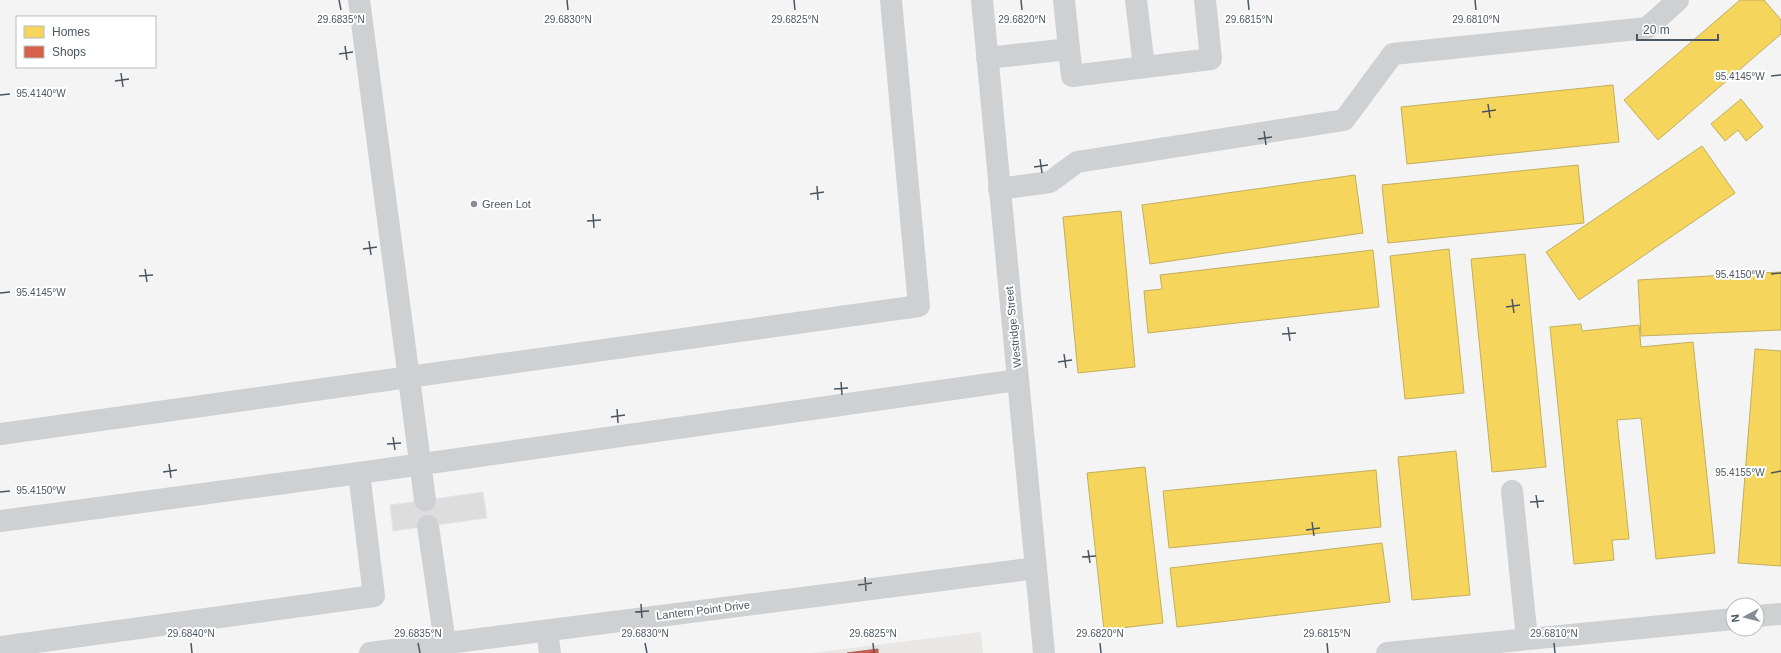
<svg xmlns="http://www.w3.org/2000/svg" width="1781" height="653" font-family="Helvetica,sans-serif">
  <style>
    .commercial { fill: #e8e7e3 }
    .homes { fill: #f6d55c; stroke: #c2af5e }
    .shops { fill: #d6604d; stroke: #ac5d53 }
    .building { fill: #ddddde; stroke: #e5e6e7 }
    .lines { fill: none; stroke-linecap: round; stroke-linejoin: round }
    .minor { stroke: #ced0d2; stroke-width: 22 }
    .ticks { fill: none; stroke: #4a5661; stroke-width: 1.5 }
    .poi-dot { fill: #868d94; stroke: #fff; stroke-width: 1.5 }
    .labels { text-anchor: middle; dominant-baseline: central; stroke-width: 4; stroke-linejoin: round; paint-order: stroke }
    .poi-label { font-size: 11px; fill: #4a5661; stroke: #fff; text-anchor: start }
    .street-label { font-size: 11px; fill: #4a5661; stroke: #fff }
    .ticks-label { font-size: 10px; text-anchor: middle; fill: #4a5661; stroke: #fff; stroke-width: 4; stroke-linejoin: round; paint-order: stroke }
  </style>
  <rect width="100%" height="100%" fill="#f4f4f4"/>
  <polygon class="commercial" points="981,632 983,653 811,653"/>
  <g class="homes">
    <polygon points="1740,0 1764,0 1781,20 1781,34 1658,140 1624,100"/>
    <polygon points="1613,85 1619,142 1407,164 1401,107"/>
    <polygon points="1741,99 1763,127 1746,141 1738,130 1725,141 1711,124"/>
    <polygon points="1702,146 1735,193 1579,300 1546,252"/>
    <polygon points="1578,165 1584,223 1388,243 1382,185"/>
    <polygon points="1355,175 1363,233 1150,264 1142,205"/>
    <polygon points="1121,211 1135,367 1078,373 1063,217"/>
    <polygon points="1449,249 1464,393 1405,399 1390,256"/>
    <polygon points="1373,250 1379,307 1148,333 1144,291 1162,289 1160,275"/>
    <polygon points="1525,254 1546,467 1492,472 1471,259"/>
    <polygon points="1781,272 1781,330 1641,336 1638,280"/>
    <polygon points="1581,324 1582,331 1639,325 1641,347 1693,342 1715,553 1656,559 1641,418 1617,420 1629,539 1612,540 1614,560 1574,564 1550,327"/>
    <polygon points="1755,349 1781,351 1781,566 1738,563"/>
    <polygon points="1456,451 1470,595 1412,600 1398,457"/>
    <polygon points="1145,467 1163,623 1104,630 1087,473"/>
    <polygon points="1376,470 1381,527 1169,548 1163,491"/>
    <polygon points="1382,543 1390,602 1177,627 1170,568"/>
  </g>
  <polygon class="shops" points="878,649 878,653 847,653"/>
  <polygon class="building" points="483,492 487,518 393,531 390,505"/>
  <g class="lines">
    <g class="minor">
      <polyline points="359,0 425,500"/>
      <polyline points="982,0 1044,653"/>
      <polyline points="1136,0 1144,67"/>
      <polyline points="1069,49 1072,76 1211,59 1205,0"/>
      <polyline points="987,58 1069,49 1064,0"/>
      <polyline points="999,189 1050,182 1077,162 1344,120 1393,54 1647,28 1678,0"/>
      <polyline points="0,434 919,306 891,0"/>
      <polyline points="1512,491 1527,639"/>
      <polyline points="0,521 359,473 1018,380"/>
      <polyline points="428,526 445,643"/>
      <polyline points="1757,616 1781,614"/>
      <polyline points="547,631 550,653"/>
      <polyline points="0,647 374,596 359,473"/>
      <polyline points="370,653 1036,568"/>
      <polyline points="1387,653 1733,619"/>
    </g>
  </g>
  <path class="ticks" d="M 339,0 L 341,10M 567,0 L 568,10M 794,0 L 795,10M 1021,0 L 1022,10M 1248,0 L 1249,10M 1475,0 L 1476,10M 345,46 L 347,60M 339,54 L 353,52M 121,73 L 123,87M 1771,76 L 1781,75M 115,81 L 129,79M 0,95 L 10,94M 1488,104 L 1490,118M 1482,112 L 1496,110M 1264,131 L 1266,145M 1258,139 L 1272,137M 1040,159 L 1042,173M 1034,167 L 1048,165M 817,186 L 818,200M 810,194 L 824,192M 593,214 L 594,228M 587,221 L 601,220M 369,241 L 371,255M 363,249 L 377,247M 145,269 L 147,282M 1771,274 L 1781,273M 139,276 L 153,275M 0,293 L 10,292M 1512,299 L 1514,313M 1506,307 L 1520,305M 1288,327 L 1290,341M 1282,334 L 1296,333M 1064,354 L 1066,368M 1058,362 L 1072,360M 841,382 L 842,395M 834,389 L 848,388M 617,409 L 618,423M 611,417 L 625,415M 393,437 L 395,450M 387,444 L 401,443M 169,464 L 171,478M 163,472 L 177,470M 1771,473 L 1781,471M 0,492 L 10,491M 1536,495 L 1538,508M 1530,502 L 1544,501M 1312,522 L 1314,536M 1306,530 L 1320,528M 1088,550 L 1090,563M 1082,557 L 1096,556M 865,577 L 866,591M 858,585 L 872,583M 641,604 L 642,618M 635,612 L 649,611M 191,643 L 192,653M 418,643 L 420,653M 645,643 L 647,653M 873,643 L 874,653M 1100,643 L 1101,653M 1327,643 L 1328,653M 1554,643 L 1555,653"/>
  <circle class="poi-dot" cx="474" cy="204" r="4"/>
  <g class="labels">
    <g class="poi-label">
      <text x="482" y="204">Green Lot</text>
    </g>
    <g class="street-label">
      <text transform="translate(1013 327) rotate(-96)">Westridge Street</text>
      <text transform="translate(703 610) rotate(-7)">Lantern Point Drive</text>
    </g>
  </g>
  <g class="ticks-label">
    <text x="341" y="23">29.6835°N</text>
    <text x="568" y="23">29.6830°N</text>
    <text x="795" y="23">29.6825°N</text>
    <text x="1022" y="23">29.6820°N</text>
    <text x="1249" y="23">29.6815°N</text>
    <text x="1476" y="23">29.6810°N</text>
    <text x="1740" y="80">95.4145°W</text>
    <text x="41" y="97">95.4140°W</text>
    <text x="1740" y="278">95.4150°W</text>
    <text x="41" y="296">95.4145°W</text>
    <text x="1740" y="476">95.4155°W</text>
    <text x="41" y="494">95.4150°W</text>
    <text x="191" y="637">29.6840°N</text>
    <text x="418" y="637">29.6835°N</text>
    <text x="645" y="637">29.6830°N</text>
    <text x="873" y="637">29.6825°N</text>
    <text x="1100" y="637">29.6820°N</text>
    <text x="1327" y="637">29.6815°N</text>
    <text x="1554" y="637">29.6810°N</text>
  </g>
  <rect x="16" y="16" width="140" height="52" fill="#ffffff" stroke="#b7bbc0"/>
  <rect x="24" y="26" width="20" height="12" fill="#f6d55c" stroke="#b7bbc0"/>
  <text x="52" y="36" font-size="12" fill="#4a5661">Homes</text>
  <rect x="24" y="46" width="20" height="12" fill="#d6604d" stroke="#b7bbc0"/>
  <text x="52" y="56" font-size="12" fill="#4a5661">Shops</text>
  <g transform="translate(1745 617) rotate(263)"><circle r="19" fill="#ffffff" stroke="#b7bbc0"/>
  <path d="M0-3L7 15L0 10L-7 15Z" fill="#868d94"/>
  <text y="-6" font-size="11" font-weight="bold" text-anchor="middle" fill="#4a5661">N</text>
  </g>
  <path d="M1637 34v6h81v-6" fill="none" stroke="#4a5661" stroke-width="2"/>
  <text x="1643" y="34" font-size="12" fill="#4a5661" stroke="#ffffff" stroke-width="3" paint-order="stroke">20 m</text>
</svg>
